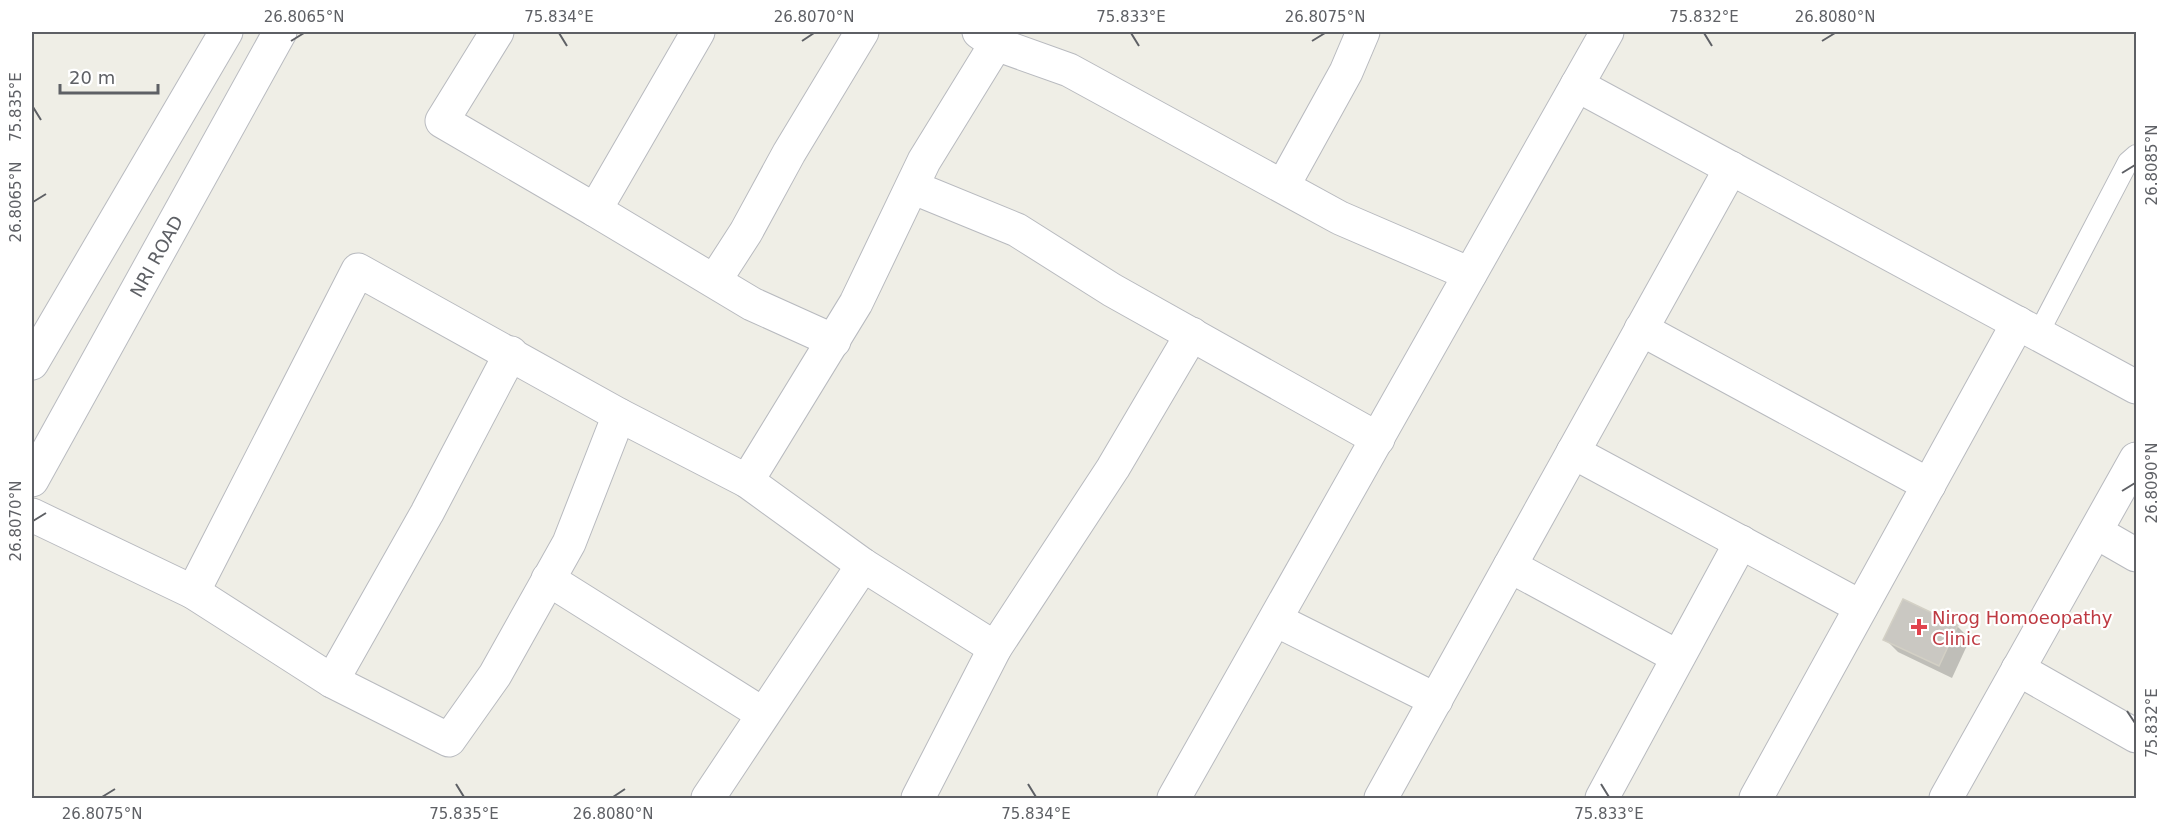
<svg xmlns="http://www.w3.org/2000/svg" width="2168" height="830" font-family="'DejaVu Sans',sans-serif">
  <style>
    .shadow { fill: #0003 }
    .building { fill: #cac8c2; stroke: #d3d0c5; stroke-width: 1.5 }
    .lines { fill: none; stroke-linecap: round; stroke-linejoin: round }
    .lane-casing { stroke: #b8babf; stroke-width: 22 }
    .street-casing { stroke: #b8babf; stroke-width: 35 }
    .secondary-casing { stroke: #b9bbc0; stroke-width: 35 }
    .lane { stroke: #fff; stroke-width: 20 }
    .street { stroke: #fff; stroke-width: 33 }
    .secondary { stroke: #fff; stroke-width: 33 }
    .ticks { fill: none; stroke: #5e6065; stroke-width: 2 }
    .health-dot { fill: #e0444e; stroke: #fff; stroke-width: 2 }
    .labels { text-anchor: middle; dominant-baseline: central; stroke-width: 4.5; stroke-linejoin: round; paint-order: stroke }
    .street-label { font-size: 18px; fill: #5e6065; stroke: #fff }
    .health-label { font-size: 18px; fill: #be3a42; stroke: #fff; text-anchor: start }
    .neatline { fill: none; stroke: #5e6065; stroke-width: 2 }
    .ticks-label { font-size: 15px; text-anchor: middle; fill: #5e6065 }
  </style>
  <rect width="100%" height="100%" fill="#efeee6"/>
  <polygon class="shadow" points="1957,626 1970,639 1952,678 1898,652 1885,639"/>
  <polygon class="building" points="1903,599 1958,625 1939,666 1883,640"/>
  <g class="lines">
    <defs>
      <polyline id="lane" points="2038,334 2128,162 2136,155"/>
      <g id="street">
        <polyline points="497,32 442,121 595,210"/>
        <polyline points="698,32 595,210 752,304 834,341"/>
        <polyline points="979,32 996,44 1069,70 1340,218 1470,274"/>
        <polyline points="1283,186 1346,72 1363,32"/>
        <polyline points="912,187 1017,230 1112,290 1378,439"/>
        <polyline points="715,280 746,232 789,153 862,32"/>
        <polyline points="1641,329 1929,485"/>
        <polyline points="1573,452 1861,607"/>
        <polyline points="747,481 856,303 924,161 996,44"/>
        <polyline points="32,515 193,592 332,681 449,740 495,675 569,543 619,415"/>
        <polyline points="2096,532 2136,555"/>
        <polyline points="1510,566 1678,657"/>
        <polyline points="548,579 763,714"/>
        <polyline points="193,592 358,270 619,415 747,481 863,565 995,648"/>
        <polyline points="1276,620 1436,700"/>
        <polyline points="2018,669 2136,736"/>
        <polyline points="332,681 427,513 511,353"/>
        <polyline points="708,798 863,565"/>
        <polyline points="918,798 995,648 1113,468 1192,334"/>
        <polyline points="1381,798 1731,168"/>
        <polyline points="1602,798 1741,542"/>
        <polyline points="1756,798 2018,323"/>
        <polyline points="1946,798 2136,459"/>
      </g>
      <g id="secondary">
        <polyline points="1577,85 2136,387"/>
        <polyline points="32,363 226,32"/>
        <path id="s1" d="M 32,480 L 280,32"/>
        <polyline points="1174,798 1607,32"/>
      </g>
    </defs>
    <use href="#lane" class="lane-casing"/>
    <use href="#street" class="street-casing"/>
    <use href="#secondary" class="secondary-casing"/>
    <use href="#lane" class="lane"/>
    <use href="#street" class="street"/>
    <use href="#secondary" class="secondary"/>
  </g>
  <path class="ticks" d="M 559,33 L 567,46M 1131,33 L 1139,46M 1704,33 L 1712,46M 291,41 L 304,33M 802,41 L 814,33M 1312,41 L 1325,33M 1822,41 L 1835,33M 33,107 L 41,120M 2122,173 L 2135,165M 33,202 L 46,194M 2122,491 L 2135,483M 33,521 L 46,513M 2127,711 L 2135,723M 456,784 L 464,797M 1028,784 L 1036,797M 1601,784 L 1609,797M 102,797 L 115,789M 613,797 L 625,789"/>
  <path class="health-dot" d="M1916 618h6v6h6v6h-6v6h-6v-6h-6v-6h6z"/>
  <g class="labels">
    <g class="street-label">
      <text stroke="none"><textPath href="#s1" startOffset="256">NRI ROAD</textPath></text>
    </g>
    <g class="health-label">
      <text x="1932" y="617">Nirog Homoeopathy<tspan x="1932" dy="21">Clinic</tspan></text>
    </g>
  </g>
  <rect width="2168" height="830" fill="none" stroke="#ffffff" stroke-width="66"/>
  <path d="M60 84v9h98v-9" fill="none" stroke="#5e6065" stroke-width="3"/>
  <text x="69" y="84" font-size="18" fill="#5e6065" stroke="#ffffff" stroke-width="4.5" paint-order="stroke">20 m</text>
  <rect x="33" y="33" width="2102" height="764" class="neatline"/>
  <g class="ticks-label">
    <text x="304" y="22">26.8065°N</text>
    <text x="559" y="22">75.834°E</text>
    <text x="814" y="22">26.8070°N</text>
    <text x="1131" y="22">75.833°E</text>
    <text x="1325" y="22">26.8075°N</text>
    <text x="1704" y="22">75.832°E</text>
    <text x="1835" y="22">26.8080°N</text>
    <text transform="translate(16 107) rotate(-90)" y="5">75.835°E</text>
    <text transform="translate(2152 165) rotate(-90)" y="5">26.8085°N</text>
    <text transform="translate(16 202) rotate(-90)" y="5">26.8065°N</text>
    <text transform="translate(2152 483) rotate(-90)" y="5">26.8090°N</text>
    <text transform="translate(16 521) rotate(-90)" y="5">26.8070°N</text>
    <text transform="translate(2152 723) rotate(-90)" y="5">75.832°E</text>
    <text x="102" y="819">26.8075°N</text>
    <text x="464" y="819">75.835°E</text>
    <text x="613" y="819">26.8080°N</text>
    <text x="1036" y="819">75.834°E</text>
    <text x="1609" y="819">75.833°E</text>
  </g>
</svg>
